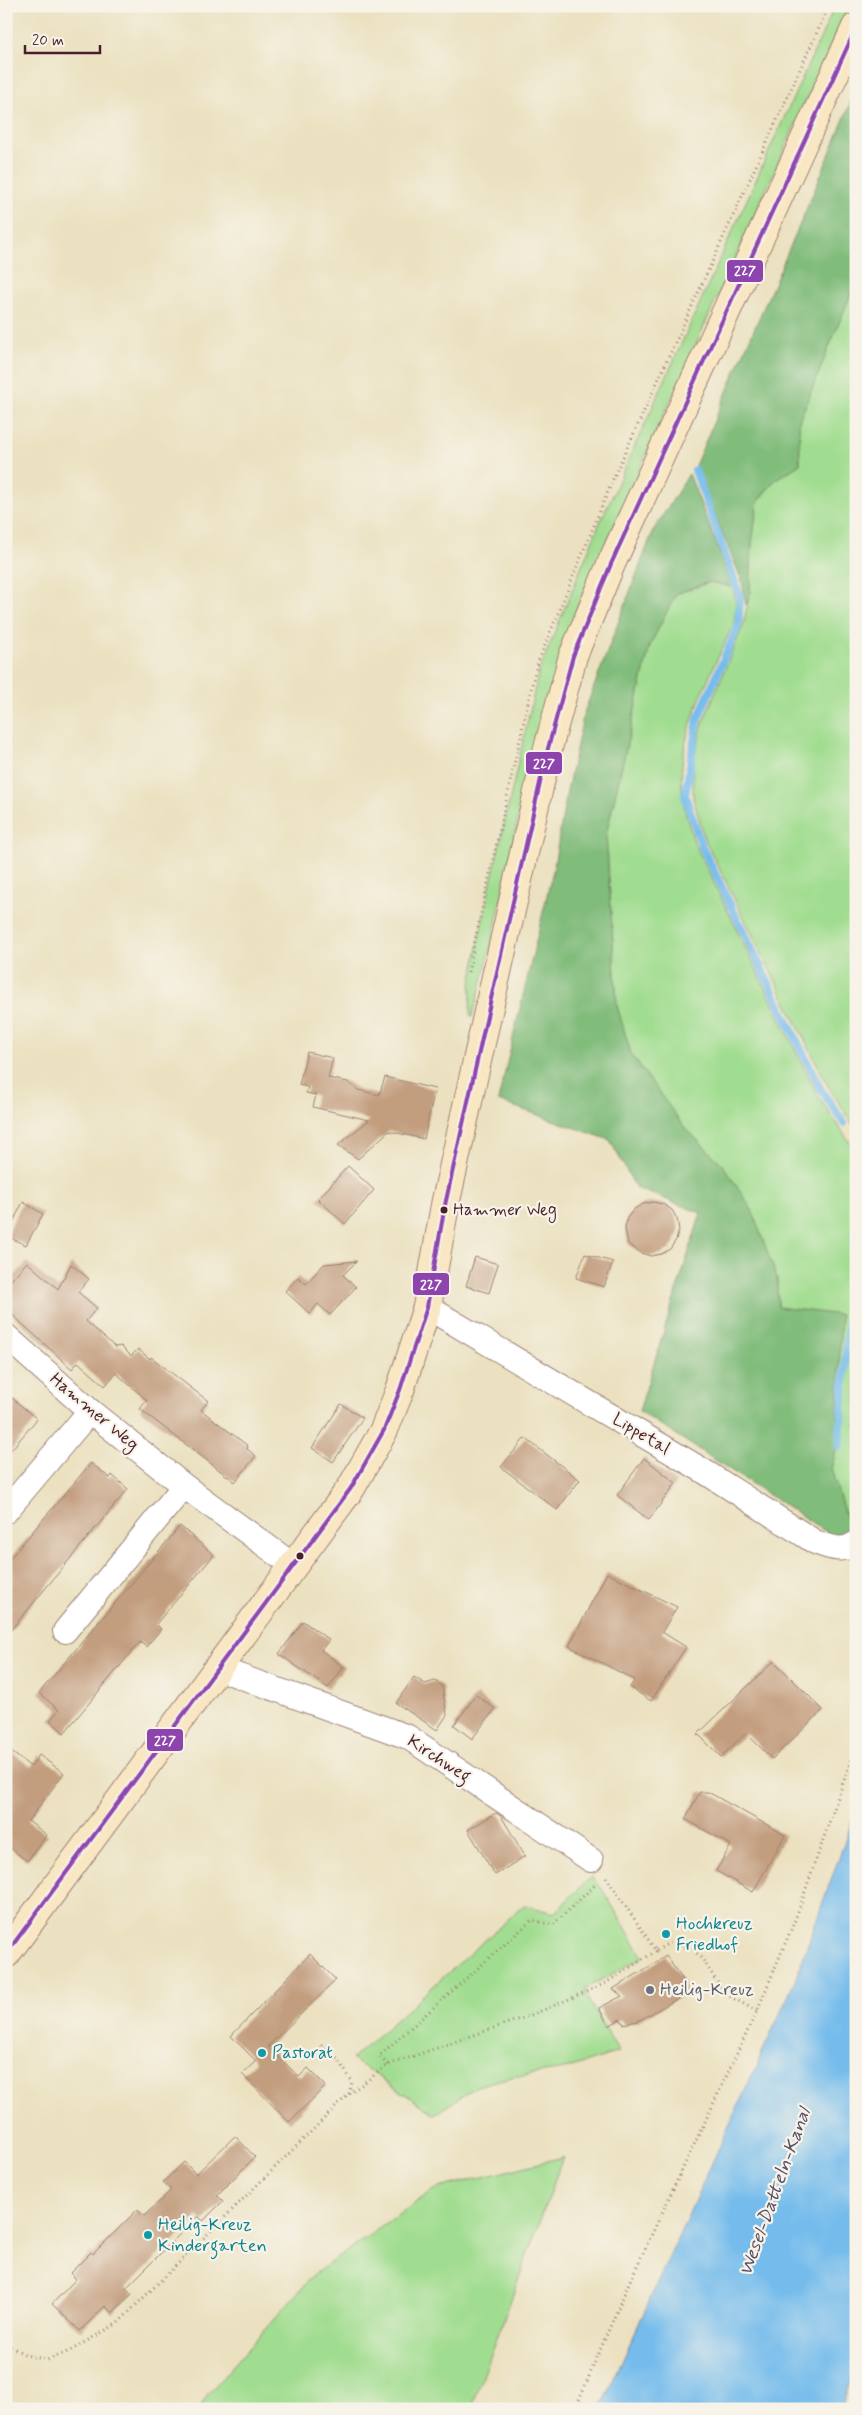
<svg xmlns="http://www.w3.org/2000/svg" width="862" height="2415" font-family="Mynerve,sans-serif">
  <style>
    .green { fill: #a1dd90; stroke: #767e5e }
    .forest { fill: #80bc7a; stroke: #656e52 }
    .water { fill: #74bcec; stroke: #5f6e8c }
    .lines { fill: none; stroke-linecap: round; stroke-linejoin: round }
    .stream { stroke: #74bcec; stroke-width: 8 }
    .building { fill: #c29d7e }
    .minor-casing { stroke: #9a8076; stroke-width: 26 }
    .secondary-casing { stroke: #9a8076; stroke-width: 30 }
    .path { stroke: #9a8076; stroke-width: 3; stroke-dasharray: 1 4; stroke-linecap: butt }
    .minor { stroke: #fff; stroke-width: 24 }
    .secondary { stroke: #f9e7c3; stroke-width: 28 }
    .bus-1-casing { stroke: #f7f3e8; stroke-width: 8 }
    .bus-1 { stroke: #8e44ad; stroke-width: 4 }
    .bus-dot { fill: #4a1f2b; stroke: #f7f3e8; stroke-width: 2 }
    .culture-dot { fill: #0f9aa8; stroke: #f7f3e8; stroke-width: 2 }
    .worship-dot { fill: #6b7280; stroke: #f7f3e8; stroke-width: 2 }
    .labels { text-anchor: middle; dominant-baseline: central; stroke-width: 4.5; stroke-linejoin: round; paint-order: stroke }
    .bus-label { font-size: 17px; fill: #4a1f2b; stroke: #f7f3e8; text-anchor: start }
    .street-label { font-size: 18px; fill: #4a1f2b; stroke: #f7f3e8 }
    .culture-label { font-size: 18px; fill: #0d838f; stroke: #f7f3e8; text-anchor: start }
    .worship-label { font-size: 18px; fill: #5b616d; stroke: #f7f3e8; text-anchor: start }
    .water-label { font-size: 19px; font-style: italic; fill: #574e65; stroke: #f7f3e8 }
    .line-badge { stroke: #f7f3e8; stroke-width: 2 }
    .badge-label { font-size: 14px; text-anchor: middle; font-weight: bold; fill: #fff }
  </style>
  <rect width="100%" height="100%" fill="#f7f3e8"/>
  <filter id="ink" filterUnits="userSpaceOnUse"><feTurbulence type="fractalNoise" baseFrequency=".02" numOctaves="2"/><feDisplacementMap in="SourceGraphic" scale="10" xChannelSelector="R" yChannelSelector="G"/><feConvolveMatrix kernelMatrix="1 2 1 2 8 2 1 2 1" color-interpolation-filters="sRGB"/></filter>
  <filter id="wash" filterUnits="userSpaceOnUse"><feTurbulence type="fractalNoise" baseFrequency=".0096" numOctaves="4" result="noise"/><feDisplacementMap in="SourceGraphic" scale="20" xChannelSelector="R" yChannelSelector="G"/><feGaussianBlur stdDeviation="1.12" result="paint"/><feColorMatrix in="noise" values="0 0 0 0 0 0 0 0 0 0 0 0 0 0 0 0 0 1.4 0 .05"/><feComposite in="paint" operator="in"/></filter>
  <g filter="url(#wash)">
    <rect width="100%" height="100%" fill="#ebe1c0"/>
    <g class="green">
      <path d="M 835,6 L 849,6 L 578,605 C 552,678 532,753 516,828 C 502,892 491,955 472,1017 L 470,1015 L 471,985 L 483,917 L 539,671 L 598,527 Z"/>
      <polygon points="856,281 856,1129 828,1086 705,840 693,798 693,765 703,722 743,626 750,592 752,543 758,501 774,481 800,464 799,421"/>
      <path d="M 712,582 L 733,587 L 736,606 L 734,622 C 711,676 673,739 683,800 C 685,815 691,830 695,844 L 819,1098 L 854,1148 L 856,1147 L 856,1535 L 852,1538 L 831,1469 L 837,1446 L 778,1307 L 777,1278 L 723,1165 L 685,1128 L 631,1054 L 617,1006 L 606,835 L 650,645 L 675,594 Z"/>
      <polygon points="591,1877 601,1887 643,1957 585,1989 586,1996 619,2052 565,2069 511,2077 477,2086 435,2114 352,2059 524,1905 554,1913"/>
      <polygon points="563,2157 471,2409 199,2409 207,2395 313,2275 435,2189"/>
    </g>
    <g class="forest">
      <path d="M 856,89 L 856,281 L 799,421 L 800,464 L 774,481 L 758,501 L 752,543 L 750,592 L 746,605 L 742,581 L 695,466 C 748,340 806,216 856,89 Z"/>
      <polygon points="689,474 733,587 708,582 676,594 650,645 606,835 617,1006 631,1054 685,1128 723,1165 752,1210 777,1278 778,1307 841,1315 837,1446 831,1469 852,1538 839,1540 639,1411 701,1213 636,1188 610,1140 498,1101 554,866 567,791 584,713 653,531"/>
    </g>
    <polygon class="water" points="856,1810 856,2367 842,2409 600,2409 794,1983"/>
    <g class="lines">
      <g class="stream">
        <polyline points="695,470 740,597 738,626 698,719 685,796 702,847 821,1090 844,1123"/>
        <polyline points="839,1447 856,1231"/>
      </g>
    </g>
    <g id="blocks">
      <g class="building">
        <polygon points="307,1052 333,1058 328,1078 348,1082 358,1090 379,1095 385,1077 435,1089 424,1139 389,1131 358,1159 338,1145 369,1120 313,1107 316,1095 306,1093 308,1087 299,1085"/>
        <polygon points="348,1166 374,1190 345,1224 318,1199"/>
        <polygon points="23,1202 43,1214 26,1245 6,1236"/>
        <polygon points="653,1202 663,1204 672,1210 677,1219 679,1230 676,1240 670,1249 661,1254 651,1256 641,1253 628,1244 625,1228 627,1218 634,1209 643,1204"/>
        <polygon points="585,1254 613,1262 604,1287 576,1278"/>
        <polygon points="475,1257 498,1264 489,1293 466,1286"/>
        <polygon points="357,1261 343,1275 356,1287 330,1315 318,1304 310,1314 285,1291 298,1277 306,1284 324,1264"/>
        <polygon points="27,1262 58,1289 71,1264 89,1279 78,1292 97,1308 86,1321 115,1347 121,1346 131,1356 138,1349 150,1359 151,1357 208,1401 201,1410 248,1446 247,1449 256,1456 235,1482 140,1409 147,1400 116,1373 105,1386 78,1362 72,1369 6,1309 6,1286"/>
        <polygon points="6,1393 37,1419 6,1456"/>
        <polygon points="341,1404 363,1418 333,1462 312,1448"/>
        <polygon points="525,1438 580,1480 557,1510 501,1467"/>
        <polygon points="644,1458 676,1483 649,1520 617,1495"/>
        <polygon points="91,1463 110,1478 112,1475 128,1489 6,1636 6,1563"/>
        <polygon points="180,1526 214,1555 156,1624 161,1629 146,1647 140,1642 64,1733 50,1720 59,1710 39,1693"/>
        <polygon points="607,1573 677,1607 662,1632 686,1647 651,1701 630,1687 635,1680 569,1646"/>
        <polygon points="303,1621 329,1640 321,1650 344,1667 328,1688 279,1654"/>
        <polygon points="774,1661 823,1710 772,1759 746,1733 721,1757 698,1734"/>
        <polygon points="414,1677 425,1684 435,1681 442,1686 447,1715 437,1730 396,1703"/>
        <polygon points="476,1695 495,1709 472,1739 454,1725"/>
        <polygon points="6,1748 31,1767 39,1755 64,1773 28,1821 47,1835 27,1861 9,1847 6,1851"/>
        <polygon points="700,1792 708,1792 785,1835 753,1892 716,1871 731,1845 685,1819"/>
        <polygon points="496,1813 501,1816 525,1856 495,1875 468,1830"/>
        <polygon points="310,1954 336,1980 268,2046 299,2077 308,2068 326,2086 289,2122 242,2074 256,2061 231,2036"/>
        <polygon points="666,1956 683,1980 686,1994 638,2021 624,2024 620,2019 609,2026 599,2008 622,1996 613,1989"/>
        <polygon points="235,2136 255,2157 217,2195 223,2201 203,2221 198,2216 126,2288 132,2294 112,2313 105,2306 80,2331 52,2304 76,2279 70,2273 91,2252 93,2254 137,2210 144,2216 171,2190 163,2182 184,2162 196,2174"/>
      </g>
    </g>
  </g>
  <g filter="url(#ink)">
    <use href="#blocks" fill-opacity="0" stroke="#9a8076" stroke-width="1"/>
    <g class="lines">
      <defs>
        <g id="minor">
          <path d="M 427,1307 L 702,1470 L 815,1542 C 829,1547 843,1553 856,1543"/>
          <polyline points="6,1336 90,1411 184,1486 294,1566"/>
          <polyline points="6,1511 90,1411"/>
          <polyline points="65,1631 184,1486"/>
          <polyline points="217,1668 408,1737 591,1860"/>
        </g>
        <polyline id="secondary" points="6,1954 351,1488 384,1430 400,1390 427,1307 445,1205 483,1034 547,752 573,656 611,564 856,27"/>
      </defs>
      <use href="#minor" class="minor-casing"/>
      <use href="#secondary" class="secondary-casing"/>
      <g class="path">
        <polyline points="468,972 536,667 613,479 829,6"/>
        <polyline points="606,1877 656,1951 669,1943 693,1949 703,1960 725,1994 757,2011"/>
        <polyline points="6,1987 11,1980"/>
        <polyline points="388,2065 379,2056 532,1920 553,1925 596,1884"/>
        <polyline points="349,2094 388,2065 534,2014 604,1984 656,1951"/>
        <polyline points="6,2344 26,2355 47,2360 68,2352 118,2323 349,2094 352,2081 338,2060 321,2045"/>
        <polyline points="575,2409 628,2285 757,2011 795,1920 856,1746"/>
      </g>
      <use href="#minor" class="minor"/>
      <use href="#secondary" class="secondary"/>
      <defs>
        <polyline id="bus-1" points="6,1954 351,1488 384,1430 400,1390 427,1307 445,1205 483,1034 547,752 573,656 611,564 856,28"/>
      </defs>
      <use href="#bus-1" class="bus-1-casing"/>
      <use href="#bus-1" class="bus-1"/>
    </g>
  </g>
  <g class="bus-dot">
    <circle cx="444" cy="1210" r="4.5"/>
    <circle cx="300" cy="1556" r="4.5"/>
  </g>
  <g class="culture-dot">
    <circle cx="666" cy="1934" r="5"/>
    <circle cx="262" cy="2053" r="5"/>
    <circle cx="148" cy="2235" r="5"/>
  </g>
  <circle class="worship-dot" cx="650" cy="1990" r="5"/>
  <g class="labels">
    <g class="bus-label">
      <text x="453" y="1210">Hammer Weg</text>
    </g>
    <g class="street-label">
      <text transform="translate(94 1412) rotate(40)">Hammer Weg</text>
      <text transform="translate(641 1434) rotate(31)">Lippetal</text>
      <text transform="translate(439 1759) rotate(33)">Kirchweg</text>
    </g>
    <g class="culture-label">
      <text x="676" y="1924">Hochkreuz<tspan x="676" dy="21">Friedhof</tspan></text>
      <text x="272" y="2053">Pastorat</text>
      <text x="158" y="2225">Heilig-Kreuz<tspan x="158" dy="21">Kindergarten</tspan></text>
    </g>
    <g class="worship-label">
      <text x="660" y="1990">Heilig-Kreuz</text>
    </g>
    <g class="water-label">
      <text transform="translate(775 2192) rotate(-70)">Wesel-Datteln-Kanal</text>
    </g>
  </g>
  <g class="line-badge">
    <rect x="726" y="259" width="38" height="24" rx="5" fill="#8e44ad"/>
    <rect x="525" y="751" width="38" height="24" rx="5" fill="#8e44ad"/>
    <rect x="412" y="1272" width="38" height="24" rx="5" fill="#8e44ad"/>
    <rect x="146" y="1728" width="38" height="24" rx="5" fill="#8e44ad"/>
  </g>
  <g class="badge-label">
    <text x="745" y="275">227</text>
    <text x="544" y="768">227</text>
    <text x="431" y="1289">227</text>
    <text x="165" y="1745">227</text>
  </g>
  <rect width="862" height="2415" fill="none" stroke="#f7f3e8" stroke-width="25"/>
  <path d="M25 45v8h75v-8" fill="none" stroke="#4a1f2b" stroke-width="2.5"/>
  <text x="32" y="45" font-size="15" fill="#4a1f2b" stroke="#f7f3e8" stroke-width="4" paint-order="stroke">20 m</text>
</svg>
